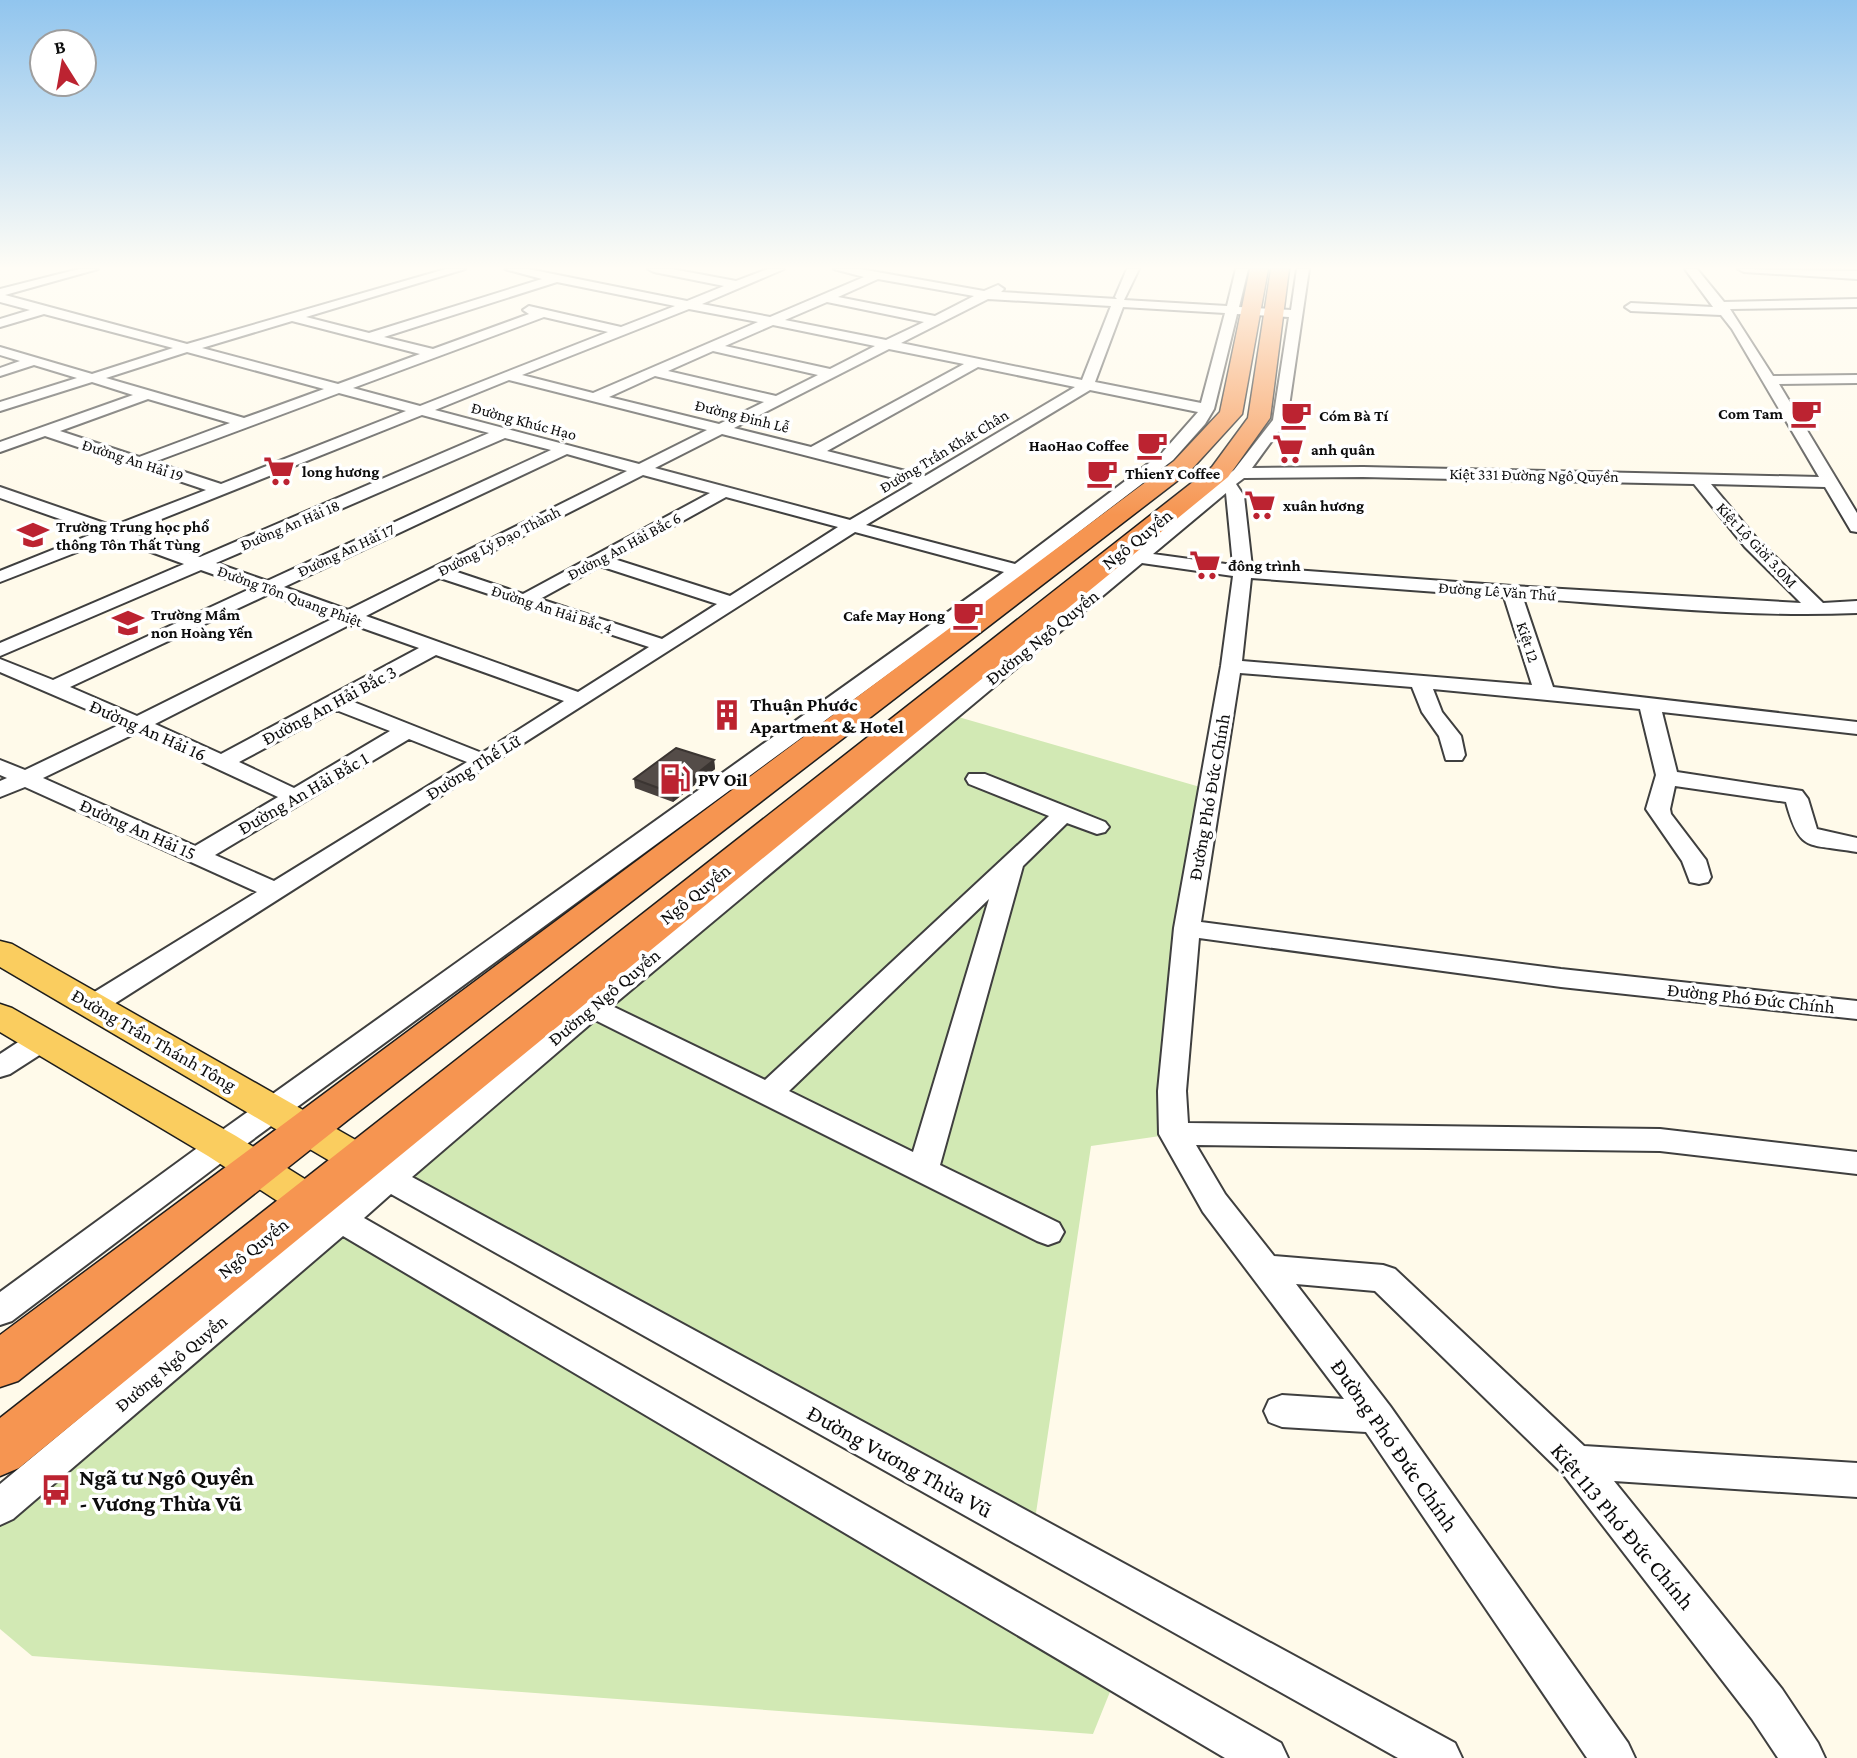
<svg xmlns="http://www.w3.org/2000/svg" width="1857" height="1758" font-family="'Crimson Pro',serif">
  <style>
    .green { fill: #d2e9b4 }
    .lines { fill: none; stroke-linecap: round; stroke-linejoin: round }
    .minor-casing { stroke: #3f3f3f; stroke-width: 4 }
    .major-casing { stroke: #1d1d1d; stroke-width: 3 }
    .highway-casing { stroke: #1d1d1d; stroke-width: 3 }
    .minor { fill: #fff; fill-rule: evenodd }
    .major { fill: #facd5f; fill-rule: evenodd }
    .highway { fill: #f69551; fill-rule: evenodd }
    .wall { fill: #48413e }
    .shaded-wall { fill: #3b3532 }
    .building { fill: #544c48; stroke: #3b3532; stroke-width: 2 }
    .labels { text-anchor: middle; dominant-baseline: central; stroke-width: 7; stroke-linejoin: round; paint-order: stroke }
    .far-poi-label { font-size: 16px; font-weight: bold; fill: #0c0c0c; stroke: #fff; text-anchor: start }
    .far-street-label { font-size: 16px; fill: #0c0c0c; stroke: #fff }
    .street-label { font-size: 19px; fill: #0c0c0c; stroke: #fff }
    .poi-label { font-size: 19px; font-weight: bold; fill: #0c0c0c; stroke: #fff; text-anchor: start }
    .near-street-label { font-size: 23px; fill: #0c0c0c; stroke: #fff }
    .near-poi-label { font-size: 23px; font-weight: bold; fill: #0c0c0c; stroke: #fff; text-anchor: start }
  </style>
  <rect width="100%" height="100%" fill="#fffaea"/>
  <g class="green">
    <polygon points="948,714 1207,789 1174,1134 1091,1146 1033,1533 389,1179"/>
    <polygon points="341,1220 1118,1672 1093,1734 32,1656 0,1629 0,1507"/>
  </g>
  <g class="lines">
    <defs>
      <g id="minor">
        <path d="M 79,269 L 98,269 L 5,295 L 187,344 L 446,269 L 465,269 L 306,317 L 369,333 L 542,279 L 505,269 L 528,269 L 687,301 L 724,286 L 654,272 L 648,269 L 672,269 L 736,281 L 768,269 L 784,269 L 702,304 L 770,317 L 864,277 L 834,269 L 860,269 L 984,291 L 998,285 L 1004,289 L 1001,292 L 1117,299 L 1115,297 L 1127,269 L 1139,269 L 1124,300 L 1227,306 L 1236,269 L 1248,269 L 1239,307 L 1291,310 L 1297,269 L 1309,269 L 1287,420 L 1252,468 L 1363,467 L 1819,477 L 1732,329 L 1721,315 L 1631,311 L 1625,307 L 1631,303 L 1713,307 L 1685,269 L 1697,269 L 1724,302 L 1857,299 L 1857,307 L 1730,309 L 1773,376 L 1857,375 L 1857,383 L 1779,384 L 1857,513 L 1857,532 L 1851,531 L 1825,487 L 1711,484 L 1757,539 L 1823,603 L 1857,601 L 1857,613 C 1746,618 1634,605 1523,598 L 1553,687 L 1857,722 L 1857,734 L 1662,712 L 1677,772 L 1802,791 L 1808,799 L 1817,829 L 1857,838 L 1857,852 C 1808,843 1800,854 1786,802 L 1675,786 L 1670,809 L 1671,814 L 1706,860 L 1711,877 L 1708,882 L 1699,884 L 1690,882 L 1682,861 L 1646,809 L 1656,775 L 1640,709 L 1433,689 L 1442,712 L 1461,736 L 1465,755 L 1462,760 L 1446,760 L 1439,736 L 1422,712 L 1412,687 L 1240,673 L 1201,922 L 1561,969 L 1857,1001 L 1857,1019 L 1561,987 L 1199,938 L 1186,1091 L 1188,1123 L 1660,1129 L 1857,1152 L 1857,1174 L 1660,1151 L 1196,1145 L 1225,1194 L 1274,1256 L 1383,1265 L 1395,1269 L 1584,1446 L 1857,1463 L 1857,1497 L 1614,1481 L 1782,1689 L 1818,1743 L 1825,1758 L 1778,1758 L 1752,1719 L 1563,1474 L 1375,1291 L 1296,1284 L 1390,1406 L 1628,1743 L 1635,1758 L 1587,1758 L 1366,1432 L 1282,1427 L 1269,1422 L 1264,1411 L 1269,1400 L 1282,1395 L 1344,1399 L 1203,1212 L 1159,1134 L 1158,1091 L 1174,928 L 1221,666 L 1233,576 L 1142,563 L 612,1006 L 765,1080 L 1049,816 L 969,784 L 966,779 L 969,774 L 985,774 L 1105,822 L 1109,827 L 1105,832 L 1097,834 L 1067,823 L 1023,866 L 940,1165 L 1059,1223 L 1064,1232 L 1059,1241 L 1048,1245 L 1037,1241 L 595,1020 L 412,1177 L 1455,1743 L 1462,1758 L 1398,1758 L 391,1194 L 364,1218 L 1281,1743 L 1288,1758 L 1225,1758 L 343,1236 L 13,1519 L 0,1525 L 0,1484 L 317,1221 L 313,1213 L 318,1204 L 329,1201 L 338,1204 L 366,1180 L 362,1172 L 366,1164 L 377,1160 L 386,1163 L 1219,482 L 1212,472 L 1214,469 L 1226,469 L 1229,474 L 1234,470 L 1273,420 L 1289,317 L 1237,314 L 1214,409 L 1205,424 L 1173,460 L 1032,568 L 1037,573 L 1034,577 L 1021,577 L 233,1154 L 12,1321 L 0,1325 L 0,1292 L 211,1138 L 1004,572 L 855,532 L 103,1011 L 93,1014 L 83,1011 L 79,1005 L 83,999 L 257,892 L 25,787 L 0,797 L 0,781 L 7,778 L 0,775 L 0,760 L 25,770 L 121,724 L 0,672 L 0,659 L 53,680 L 252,588 L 201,570 L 0,656 L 0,643 L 184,564 L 113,538 L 0,582 L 0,571 L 97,532 L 0,498 L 0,487 L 113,526 L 206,490 L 45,436 L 0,452 L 0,442 L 133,395 L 92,382 L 0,411 L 0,402 L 77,378 L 34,365 L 0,376 L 0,368 L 20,361 L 0,355 L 0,347 L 92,374 L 173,348 L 44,314 L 0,327 L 0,319 L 30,310 L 0,302 L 0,289 ZM 878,279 L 974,296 L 935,316 L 838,297 ZM 557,282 L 675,306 L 621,327 L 529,306 L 523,310 L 529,314 L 433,349 L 384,337 ZM 988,299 L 1111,306 L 1082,380 L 901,343 ZM 827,302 L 924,322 L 886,340 L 785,320 ZM 1123,307 L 1225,313 L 1201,403 L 1095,382 ZM 689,309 L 758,322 L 593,393 L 522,375 ZM 544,317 L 608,332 L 420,406 L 353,388 ZM 292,321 L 420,354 L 338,384 L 202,348 ZM 773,325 L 875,346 L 830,369 L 725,346 ZM 889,349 L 964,364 L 811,447 L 734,428 ZM 713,351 L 818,375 L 776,396 L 668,371 ZM 187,352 L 324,389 L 244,418 L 106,378 ZM 978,367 L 1075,387 L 925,476 L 827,451 ZM 655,376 L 764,402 L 719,424 L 609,397 ZM 509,380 L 707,430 L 639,464 L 435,410 ZM 1090,390 L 1198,412 L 1161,454 L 1015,564 L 866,525 ZM 339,393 L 406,411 L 221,484 L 154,462 ZM 148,399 L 230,423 L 139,457 L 60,431 ZM 422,415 L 489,433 L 200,557 L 129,532 ZM 722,434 L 913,483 L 850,520 L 655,468 ZM 505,438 L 551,450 L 267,581 L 216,563 ZM 567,454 L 627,471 L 348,610 L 284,587 ZM 643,475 L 710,493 L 523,594 L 454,571 ZM 1363,477 L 1694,484 L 1745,547 L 1801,603 L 1512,586 L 1252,567 L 1244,496 L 1236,484 L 1244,478 ZM 1226,493 L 1233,565 L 1153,554 ZM 726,497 L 838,527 L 730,596 L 614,559 ZM 600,566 L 717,604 L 662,639 L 540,599 ZM 440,578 L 649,647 L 578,692 L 366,616 ZM 1251,578 L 1504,597 L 1532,685 L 1242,661 ZM 269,594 L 334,618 L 137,716 L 70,687 ZM 351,624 L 419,648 L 221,754 L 155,724 ZM 436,655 L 564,701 L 482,753 L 351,701 ZM 336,710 L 390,731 L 294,788 L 239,762 ZM 138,732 L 278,797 L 195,846 L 43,778 ZM 409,739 L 467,762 L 274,881 L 215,855 ZM 989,899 L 913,1152 L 789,1091 Z"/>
        <polygon points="1738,269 1857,271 1857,279 1744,272"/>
        <polygon points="42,1030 52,1033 56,1040 52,1047 10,1074 0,1077 0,1054 32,1033"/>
      </g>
      <g id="major">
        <polygon points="0,941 12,944 375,1151 381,1161 375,1171 361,1176 347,1171 0,967"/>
        <polygon points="0,1004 12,1008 236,1136 324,1191 330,1202 324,1213 310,1218 296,1213 208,1156 0,1032"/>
      </g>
      <g id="highway">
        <polygon points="1250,269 1268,269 1242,414 1190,471 349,1119 18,1381 0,1387 0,1335 1174,461 1220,412"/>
        <polygon points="1271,269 1289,269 1270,418 1228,477 19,1468 0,1476 0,1418 1212,467 1248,418"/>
      </g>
    </defs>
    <use href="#minor" class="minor-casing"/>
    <use href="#major" class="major-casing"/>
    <use href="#highway" class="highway-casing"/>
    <use href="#minor" class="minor"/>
    <use href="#major" class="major"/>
    <use href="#highway" class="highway"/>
  </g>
  <polygon class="wall" points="714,760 715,769 673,802 635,788 634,779"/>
  <polygon class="shaded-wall" points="714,760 715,769 673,802 672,793"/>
  <polygon class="building" points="676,748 714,760 672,793 634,779"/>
  <linearGradient id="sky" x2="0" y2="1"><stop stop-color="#91c5ee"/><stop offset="0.52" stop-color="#fffdf6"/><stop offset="1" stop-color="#fffdf6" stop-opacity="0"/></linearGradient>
  <rect width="1857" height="515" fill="url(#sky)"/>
  <defs>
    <symbol id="cafe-bare" viewBox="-9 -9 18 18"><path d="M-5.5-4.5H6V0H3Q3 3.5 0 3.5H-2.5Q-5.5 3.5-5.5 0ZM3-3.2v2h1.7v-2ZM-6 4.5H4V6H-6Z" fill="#bc2331" stroke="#fff" stroke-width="2.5" paint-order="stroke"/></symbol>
    <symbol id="supermarket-bare" viewBox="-9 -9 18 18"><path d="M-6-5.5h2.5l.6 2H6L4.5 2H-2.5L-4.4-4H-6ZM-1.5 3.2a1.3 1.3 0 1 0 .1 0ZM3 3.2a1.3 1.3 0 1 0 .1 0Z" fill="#bc2331" stroke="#fff" stroke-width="2.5" paint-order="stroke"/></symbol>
    <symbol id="school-bare" viewBox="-9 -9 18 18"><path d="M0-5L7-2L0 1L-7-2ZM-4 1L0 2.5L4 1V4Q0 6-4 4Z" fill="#bc2331" stroke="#fff" stroke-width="2.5" paint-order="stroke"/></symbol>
    <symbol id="building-bare" viewBox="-9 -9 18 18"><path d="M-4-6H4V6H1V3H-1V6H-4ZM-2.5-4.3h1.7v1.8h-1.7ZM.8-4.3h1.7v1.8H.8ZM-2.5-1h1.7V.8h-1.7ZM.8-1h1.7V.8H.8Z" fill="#bc2331" stroke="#fff" stroke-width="2.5" paint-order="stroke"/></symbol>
    <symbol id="fuel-bare" viewBox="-9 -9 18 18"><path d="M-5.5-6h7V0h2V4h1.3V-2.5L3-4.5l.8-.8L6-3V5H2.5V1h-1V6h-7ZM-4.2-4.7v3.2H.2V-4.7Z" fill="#bc2331" stroke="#fff" stroke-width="2.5" paint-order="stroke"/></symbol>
    <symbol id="bus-bare" viewBox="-9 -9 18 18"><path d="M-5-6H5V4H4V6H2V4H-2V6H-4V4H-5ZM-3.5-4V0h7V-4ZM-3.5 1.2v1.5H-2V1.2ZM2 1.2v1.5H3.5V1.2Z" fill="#bc2331" stroke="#fff" stroke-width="2.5" paint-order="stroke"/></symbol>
  </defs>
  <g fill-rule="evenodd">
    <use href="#cafe-bare" x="1784" y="391" width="44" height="44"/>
    <use href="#cafe-bare" x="1274" y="393" width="44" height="44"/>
    <use href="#cafe-bare" x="1130" y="423" width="44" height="44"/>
    <use href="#supermarket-bare" x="1266" y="427" width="44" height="44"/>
    <use href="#supermarket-bare" x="257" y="449" width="44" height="44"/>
    <use href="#cafe-bare" x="1080" y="451" width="44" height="44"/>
    <use href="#supermarket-bare" x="1238" y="483" width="44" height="44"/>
    <use href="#school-bare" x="11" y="513" width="44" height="44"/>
    <use href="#supermarket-bare" x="1183" y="543" width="44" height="44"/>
    <use href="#cafe-bare" x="946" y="593" width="44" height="44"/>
    <use href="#school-bare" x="106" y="601" width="44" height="44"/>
    <use href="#building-bare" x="705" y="693" width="44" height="44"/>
    <use href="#fuel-bare" x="653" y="757" width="44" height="44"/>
    <use href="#bus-bare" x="34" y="1468" width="44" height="44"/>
  </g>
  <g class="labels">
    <g class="far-poi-label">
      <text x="1783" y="413" text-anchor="end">Com Tam</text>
      <text x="1319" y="415">Cóm Bà Tí</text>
      <text x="1129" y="445" text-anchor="end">HaoHao Coffee</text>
      <text x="1311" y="449">anh quân</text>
      <text x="302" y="471">long hương</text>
      <text x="1125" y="473">ThienY Coffee</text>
      <text x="1283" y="505">xuân hương</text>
      <text x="56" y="526">Trường Trung học phổ<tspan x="56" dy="18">thông Tôn Thất Tùng</tspan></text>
      <text x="1228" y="565">đông trình</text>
      <text x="151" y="614">Trường Mầm<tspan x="151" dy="18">non Hoàng Yến</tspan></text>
      <text x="945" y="615" text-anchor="end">Cafe May Hong</text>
    </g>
    <g class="far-street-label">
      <text transform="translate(742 416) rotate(14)">Đường Đinh Lễ</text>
      <text transform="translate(524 421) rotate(15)">Đường Khúc Hạo</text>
      <text transform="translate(944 451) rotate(-31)">Đường Trần Khát Chân</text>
      <text transform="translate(133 460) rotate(18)">Đường An Hải 19</text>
      <text transform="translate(1534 475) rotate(1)">Kiệt 331 Đường Ngô Quyền</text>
      <text transform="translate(290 525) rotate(-23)">Đường An Hải 18</text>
      <text transform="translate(499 541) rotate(-27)">Đường Lý Đạo Thành</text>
      <text transform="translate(1757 545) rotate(47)">Kiệt Lộ Giời 3.0M</text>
      <text transform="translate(624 546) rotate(-28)">Đường An Hải Bắc 6</text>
      <text transform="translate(346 550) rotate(-25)">Đường An Hải 17</text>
      <text transform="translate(1497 591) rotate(4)">Đường Lê Văn Thứ</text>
      <text transform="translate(290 596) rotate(20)">Đường Tôn Quang Phiệt</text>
      <text transform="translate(552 609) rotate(18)">Đường An Hải Bắc 4</text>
      <text transform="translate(1528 642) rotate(72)">Kiệt 12</text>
    </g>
    <g class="street-label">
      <text transform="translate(1137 539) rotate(-39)">Ngô Quyền</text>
      <text transform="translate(1042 637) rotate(-39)">Đường Ngô Quyền</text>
      <text transform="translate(329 705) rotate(-28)">Đường An Hải Bắc 3</text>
      <text transform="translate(148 730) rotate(24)">Đường An Hải 16</text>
      <text transform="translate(473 767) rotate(-32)">Đường Thế Lữ</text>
      <text transform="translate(303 793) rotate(-30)">Đường An Hải Bắc 1</text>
      <text transform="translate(1209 797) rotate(-80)">Đường Phó Đức Chính</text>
      <text transform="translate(138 829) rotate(24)">Đường An Hải 15</text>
      <text transform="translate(695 894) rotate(-39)">Ngô Quyền</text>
      <text transform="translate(604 997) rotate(-40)">Đường Ngô Quyền</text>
      <text transform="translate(1751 998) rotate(6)">Đường Phó Đức Chính</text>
      <text transform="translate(154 1040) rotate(30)">Đường Trần Thánh Tông</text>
      <text transform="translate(253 1248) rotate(-39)">Ngô Quyền</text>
      <text transform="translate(171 1363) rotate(-40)">Đường Ngô Quyền</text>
    </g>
    <g class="poi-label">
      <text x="750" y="704">Thuận Phước<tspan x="750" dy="22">Apartment &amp; Hotel</tspan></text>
      <text x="698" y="779">PV Oil</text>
    </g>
    <g class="near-street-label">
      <text transform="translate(1395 1445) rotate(55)">Đường Phó Đức Chính</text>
      <text transform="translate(900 1461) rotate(29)">Đường Vương Thừa Vũ</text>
      <text transform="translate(1623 1526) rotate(50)">Kiệt 113 Phó Đức Chính</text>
    </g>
    <g class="near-poi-label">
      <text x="79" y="1477">Ngã tư Ngô Quyền<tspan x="79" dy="26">- Vương Thừa Vũ</tspan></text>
    </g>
  </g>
  <g transform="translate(63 63) rotate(349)"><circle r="33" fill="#ffffff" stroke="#9e9e9e" stroke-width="2"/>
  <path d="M0-5L12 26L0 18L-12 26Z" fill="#bc2331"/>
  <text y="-10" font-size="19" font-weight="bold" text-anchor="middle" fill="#0c0c0c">B</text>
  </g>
</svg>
